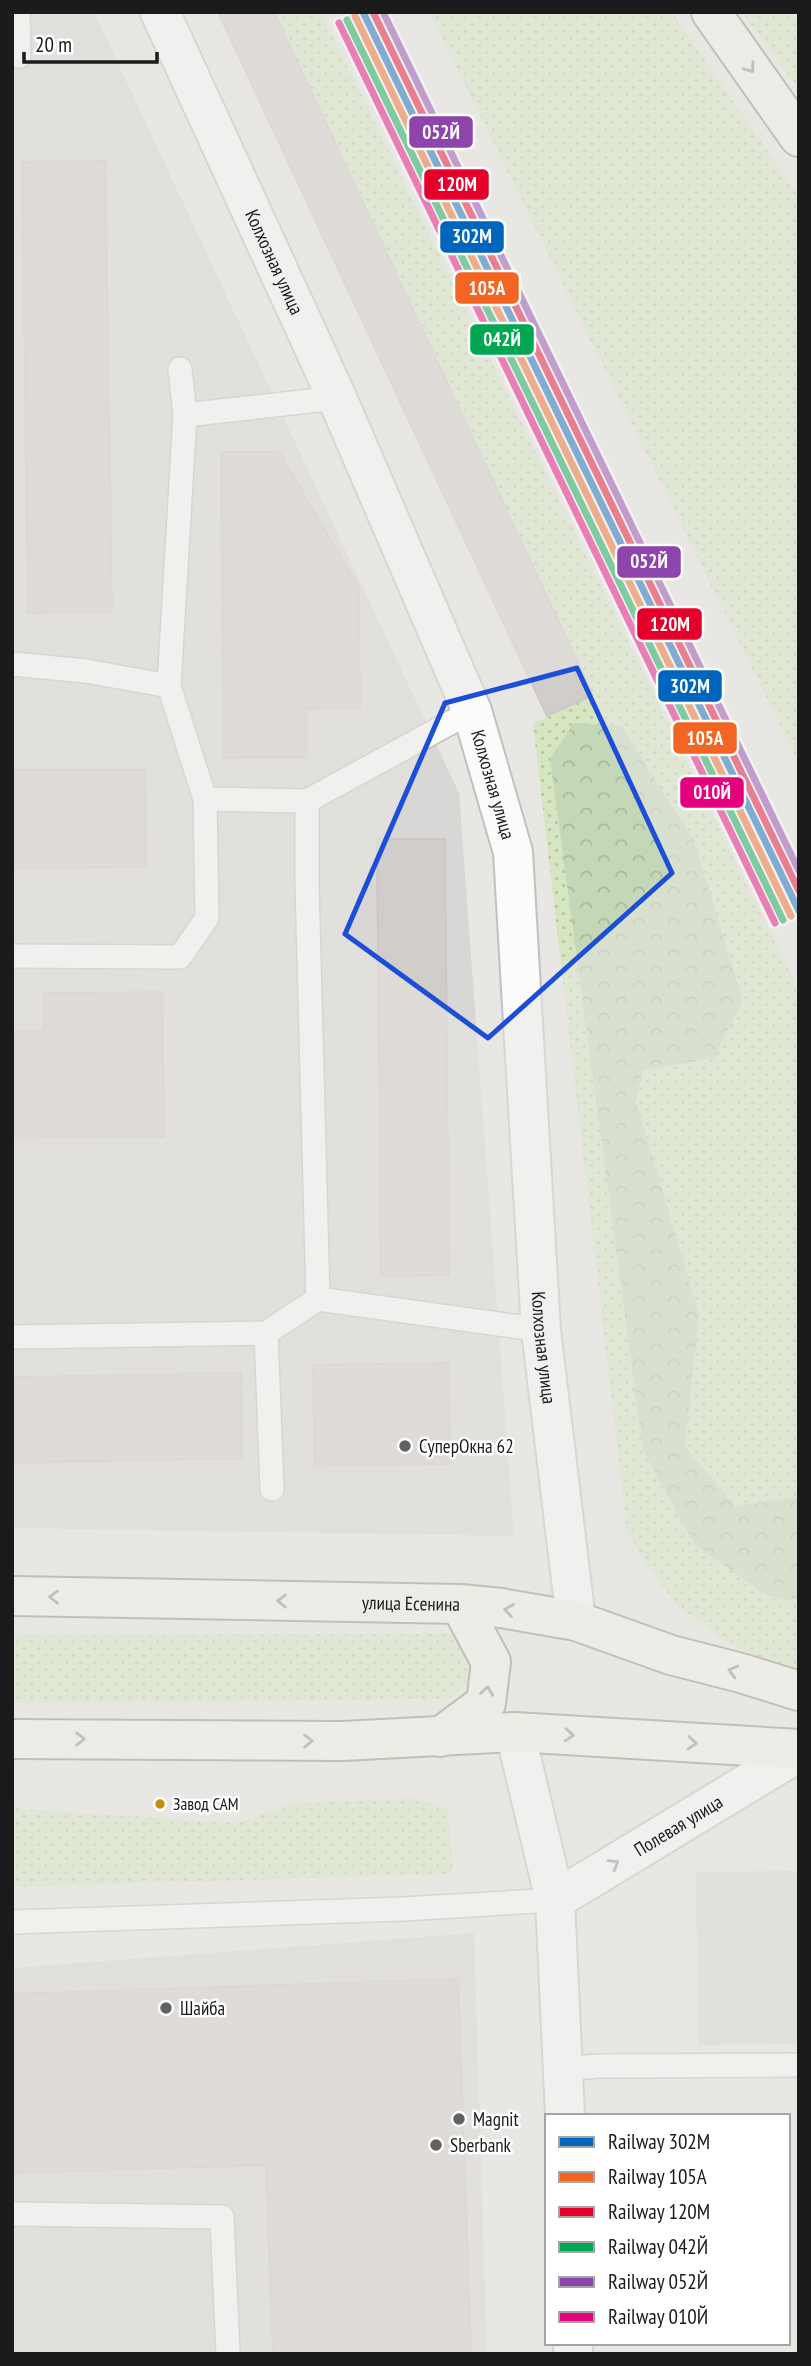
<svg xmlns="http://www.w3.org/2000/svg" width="811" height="2366" font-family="'PT Sans Narrow',sans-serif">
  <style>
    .residential { fill: #d8d7d5 }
    .grass { fill: url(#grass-dots) }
    .forest { fill: url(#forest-crowns) }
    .building { fill: #d0cdca; stroke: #ccc8c4; stroke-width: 2 }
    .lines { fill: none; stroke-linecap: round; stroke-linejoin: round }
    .service-casing { stroke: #c2c1bf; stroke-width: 26 }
    .minor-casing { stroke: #c2c1bf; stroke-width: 42 }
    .secondary-casing { stroke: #90917c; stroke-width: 42 }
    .service { stroke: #fcfbfb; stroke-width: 23 }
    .minor { stroke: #fcfbfb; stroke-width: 38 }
    .secondary { stroke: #f2f1e9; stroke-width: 38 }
    .rail-1-casing { stroke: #fff; stroke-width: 12 }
    .rail-2-casing { stroke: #fff; stroke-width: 12 }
    .rail-3-casing { stroke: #fff; stroke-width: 12 }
    .rail-4-casing { stroke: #fff; stroke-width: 12 }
    .rail-5-casing { stroke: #fff; stroke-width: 12 }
    .rail-6-casing { stroke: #fff; stroke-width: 12 }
    .rail-1 { stroke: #0065bd; stroke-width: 7 }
    .rail-2 { stroke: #f26522; stroke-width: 7 }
    .rail-3 { stroke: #e4002b; stroke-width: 7 }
    .rail-4 { stroke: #00a651; stroke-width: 7 }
    .rail-5 { stroke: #8e44ad; stroke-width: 7 }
    .rail-6 { stroke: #e5007d; stroke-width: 7 }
    .oneway { stroke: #91918c }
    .oneway2 { stroke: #979696 }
    .marked { fill: none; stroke: #1d4ed8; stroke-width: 5; stroke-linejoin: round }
    .poi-dot { fill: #636261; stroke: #fff; stroke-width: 2.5 }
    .bus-dot { fill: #cb8a05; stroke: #fff; stroke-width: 2.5 }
    .labels { text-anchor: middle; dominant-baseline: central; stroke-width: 5; stroke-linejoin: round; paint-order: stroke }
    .bus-label { font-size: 17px; fill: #1b1b1b; stroke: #fff; text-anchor: start }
    .street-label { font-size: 19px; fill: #1b1b1b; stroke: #fff }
    .poi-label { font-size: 19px; fill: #1b1b1b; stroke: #fff; text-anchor: start }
    .line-badge { stroke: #fff; stroke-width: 2.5 }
    .badge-label { font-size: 19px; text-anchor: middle; font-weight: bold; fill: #fff }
  </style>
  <defs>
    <pattern id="grass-dots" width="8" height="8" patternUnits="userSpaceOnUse" patternTransform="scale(1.75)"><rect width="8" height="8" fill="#d6e6c1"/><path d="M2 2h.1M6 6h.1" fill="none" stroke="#b7c5a5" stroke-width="1.8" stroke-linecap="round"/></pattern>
    <pattern id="forest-crowns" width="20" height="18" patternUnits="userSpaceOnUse" patternTransform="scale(1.75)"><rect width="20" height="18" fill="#c4d8b8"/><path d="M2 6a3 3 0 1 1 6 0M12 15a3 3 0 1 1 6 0" fill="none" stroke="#a8b99e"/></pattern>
  </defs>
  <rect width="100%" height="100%" fill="#e9e7e3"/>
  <g class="residential">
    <polygon points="12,12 94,12 459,793 514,1536 12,1528"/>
    <polygon points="799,1871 799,2044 698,2045 696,1872"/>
    <polygon points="474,1933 487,2354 12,2354 12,1968"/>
  </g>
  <g class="grass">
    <polygon points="274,12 321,12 799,991 799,1497 735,1506 685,1447 699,1314 636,1101 643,1072 714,1058 550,759 643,1449 769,1597 799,1600 799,1674 783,1672 725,1641 677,1605 644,1561 627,1532 533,724 593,694"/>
    <polygon points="429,12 672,12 799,197 799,764"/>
    <polygon points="742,12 791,12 799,23 799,89"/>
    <path d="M 450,1634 L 465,1640 C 479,1668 473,1679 449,1699 L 12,1703 L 12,1635 Z"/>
    <polygon points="413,1798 448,1809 453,1874 12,1887 12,1805 22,1809 239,1823 288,1804"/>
  </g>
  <polygon class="forest" points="574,723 621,726 693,838 743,1000 714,1058 643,1071 636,1101 699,1314 685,1447 735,1506 799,1497 799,1600 769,1597 694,1544 643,1450 550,759"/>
  <g class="building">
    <polygon points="218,12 274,12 593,695 547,716"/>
    <polygon points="105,161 112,612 28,613 22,162"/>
    <polygon points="221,452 279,452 359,588 360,708 306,709 306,757 224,758"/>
    <polygon points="12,770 145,770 146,867 12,868"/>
    <polygon points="377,839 445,839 449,1275 381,1276"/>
    <polygon points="162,992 164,1137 12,1138 12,1031 44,1030 44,993"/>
    <polygon points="448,1363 450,1464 315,1466 313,1365"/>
    <polygon points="241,1373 242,1458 12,1463 12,1377"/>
    <polygon points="458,1979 471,2354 273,2354 266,2165 12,2173 12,1994"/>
  </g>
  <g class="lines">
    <defs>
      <g id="service">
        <polyline points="12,56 19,56 18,12"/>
        <polyline points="180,369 185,415"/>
        <polyline points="12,664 86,671 169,686 205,799 207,918 180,957 12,956"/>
        <polyline points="169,686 185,415 337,398"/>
        <polyline points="205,799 307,801 472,711"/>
        <polyline points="307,801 307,883 318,1299"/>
        <polyline points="266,1333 272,1489"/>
        <polyline points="12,1337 266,1333 318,1299 541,1330"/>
        <polyline points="12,1922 403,1909 555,1900"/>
        <polyline points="564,2069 598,2066 799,2065"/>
        <polyline points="12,2214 222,2217 228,2354"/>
      </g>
      <g id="minor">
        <path id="s1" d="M 160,12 L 337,398 L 472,711 L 513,852 L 541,1330 L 576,1621"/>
        <polyline points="515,1732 555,1900 565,2116"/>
        <path id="s2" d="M 555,1900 L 799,1752"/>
        <polyline points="573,2343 573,2354"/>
      </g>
      <g id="secondary">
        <polyline points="711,12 799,137"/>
        <path id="s3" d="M 12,1596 L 460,1604 L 501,1608 L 576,1621 L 671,1655 L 741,1673 L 799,1691"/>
        <polyline points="440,1737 486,1703 491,1662 460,1604"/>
        <polyline points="12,1739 343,1741 515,1732 799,1749"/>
      </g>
    </defs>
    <use href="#service" class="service-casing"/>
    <use href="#minor" class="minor-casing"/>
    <use href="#secondary" class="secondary-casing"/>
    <use href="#service" class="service"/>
    <use href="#minor" class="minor"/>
    <use href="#secondary" class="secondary"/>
    <defs>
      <polyline id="rail-1" points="363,12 799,911"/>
      <polyline id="rail-2" points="355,16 791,916"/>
      <polyline id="rail-3" points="373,12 799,891"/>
      <polyline id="rail-4" points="347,20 783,920"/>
      <polyline id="rail-5" points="383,12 799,871"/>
      <polyline id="rail-6" points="339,23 775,923"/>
    </defs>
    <use href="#rail-1" class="rail-1-casing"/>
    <use href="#rail-2" class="rail-2-casing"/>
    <use href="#rail-3" class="rail-3-casing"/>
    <use href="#rail-4" class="rail-4-casing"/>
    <use href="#rail-5" class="rail-5-casing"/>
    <use href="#rail-6" class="rail-6-casing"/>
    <use href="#rail-1" class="rail-1"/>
    <use href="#rail-2" class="rail-2"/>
    <use href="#rail-3" class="rail-3"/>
    <use href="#rail-4" class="rail-4"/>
    <use href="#rail-5" class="rail-5"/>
    <use href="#rail-6" class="rail-6"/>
  </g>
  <defs><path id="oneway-chevron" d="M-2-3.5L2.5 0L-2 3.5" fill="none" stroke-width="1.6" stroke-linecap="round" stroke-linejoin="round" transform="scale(1.75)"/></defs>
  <g class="oneway">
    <use href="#oneway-chevron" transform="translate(750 68) rotate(55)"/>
    <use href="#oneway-chevron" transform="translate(54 1597) rotate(-179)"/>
    <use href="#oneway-chevron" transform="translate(282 1601) rotate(-179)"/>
    <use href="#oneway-chevron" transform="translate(509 1610) rotate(-171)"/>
    <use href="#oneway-chevron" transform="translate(733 1671) rotate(-165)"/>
    <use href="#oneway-chevron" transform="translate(487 1691) rotate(-82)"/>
    <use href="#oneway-chevron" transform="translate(569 1735) rotate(4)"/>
    <use href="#oneway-chevron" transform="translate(80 1739)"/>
    <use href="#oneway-chevron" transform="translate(308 1741)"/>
    <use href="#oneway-chevron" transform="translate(692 1743) rotate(4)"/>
  </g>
  <use class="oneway2" href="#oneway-chevron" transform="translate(614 1864) rotate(-31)"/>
  <path d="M0 0H811V2366H0ZM 577,668 L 672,873 L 488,1038 L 345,934 L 445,703 Z" fill="#e9e7e3" fill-opacity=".55" fill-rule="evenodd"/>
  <path class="marked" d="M 577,668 L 672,873 L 488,1038 L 345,934 L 445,703 Z"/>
  <g class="poi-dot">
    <circle cx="405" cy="1446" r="7"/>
    <circle cx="166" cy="2008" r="7"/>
    <circle cx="459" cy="2119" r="7"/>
    <circle cx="436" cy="2145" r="7"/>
  </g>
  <circle class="bus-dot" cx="160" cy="1804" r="6"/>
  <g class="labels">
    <g class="bus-label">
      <text x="173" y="1804">Завод САМ</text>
    </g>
    <g class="street-label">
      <text stroke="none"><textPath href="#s1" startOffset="275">Колхозная улица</textPath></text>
      <text stroke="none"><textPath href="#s1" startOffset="842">Колхозная улица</textPath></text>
      <text stroke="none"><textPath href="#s1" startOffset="1409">Колхозная улица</textPath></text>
      <text stroke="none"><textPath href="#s3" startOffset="399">улица Есенина</textPath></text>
      <text stroke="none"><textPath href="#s2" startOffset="144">Полевая улица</textPath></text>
    </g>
    <g class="poi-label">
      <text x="419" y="1446">СуперОкна 62</text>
      <text x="180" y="2008">Шайба</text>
      <text x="473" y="2119">Magnit</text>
      <text x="450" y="2145">Sberbank</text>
    </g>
  </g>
  <g class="line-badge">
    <rect x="408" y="115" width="66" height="34" rx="7" fill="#8e44ad"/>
    <rect x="423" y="168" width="67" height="33" rx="7" fill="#e4002b"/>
    <rect x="439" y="220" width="66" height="34" rx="7" fill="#0065bd"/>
    <rect x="454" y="271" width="66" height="34" rx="7" fill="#f26522"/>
    <rect x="469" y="323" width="66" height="33" rx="7" fill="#00a651"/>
    <rect x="616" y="545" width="66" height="34" rx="7" fill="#8e44ad"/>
    <rect x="636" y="607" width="67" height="34" rx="7" fill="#e4002b"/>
    <rect x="657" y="669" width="66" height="34" rx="7" fill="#0065bd"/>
    <rect x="672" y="721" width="66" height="34" rx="7" fill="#f26522"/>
    <rect x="679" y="776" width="66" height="33" rx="7" fill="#e5007d"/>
  </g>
  <g class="badge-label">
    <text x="441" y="139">052Й</text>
    <text x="457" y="191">120М</text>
    <text x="472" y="243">302М</text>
    <text x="487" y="295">105А</text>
    <text x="502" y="346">042Й</text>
    <text x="649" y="568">052Й</text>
    <text x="670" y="631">120М</text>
    <text x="690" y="693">302М</text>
    <text x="705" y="745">105А</text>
    <text x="712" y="799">010Й</text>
  </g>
  <rect width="811" height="2366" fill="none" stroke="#1b1b1b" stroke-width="28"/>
  <rect x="545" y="2114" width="245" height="231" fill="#ffffff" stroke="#a4a4a4" stroke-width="2"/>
  <rect x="559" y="2137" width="35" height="10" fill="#0065bd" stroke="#a4a4a4" stroke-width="2"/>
  <text x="608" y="2149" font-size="21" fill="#1b1b1b">Railway 302М</text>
  <rect x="559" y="2172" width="35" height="10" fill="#f26522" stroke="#a4a4a4" stroke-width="2"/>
  <text x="608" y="2184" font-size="21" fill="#1b1b1b">Railway 105А</text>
  <rect x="559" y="2207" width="35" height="10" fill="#e4002b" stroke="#a4a4a4" stroke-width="2"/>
  <text x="608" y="2219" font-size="21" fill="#1b1b1b">Railway 120М</text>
  <rect x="559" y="2242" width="35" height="10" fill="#00a651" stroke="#a4a4a4" stroke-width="2"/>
  <text x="608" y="2254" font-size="21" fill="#1b1b1b">Railway 042Й</text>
  <rect x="559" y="2277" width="35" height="10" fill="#8e44ad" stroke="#a4a4a4" stroke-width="2"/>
  <text x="608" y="2289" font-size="21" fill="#1b1b1b">Railway 052Й</text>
  <rect x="559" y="2312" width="35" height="10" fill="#e5007d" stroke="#a4a4a4" stroke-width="2"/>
  <text x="608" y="2324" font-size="21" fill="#1b1b1b">Railway 010Й</text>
  <path d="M24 52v10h133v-10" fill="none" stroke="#1b1b1b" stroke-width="3.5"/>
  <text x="35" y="52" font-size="21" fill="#1b1b1b" stroke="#ffffff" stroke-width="5" paint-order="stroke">20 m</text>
</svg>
